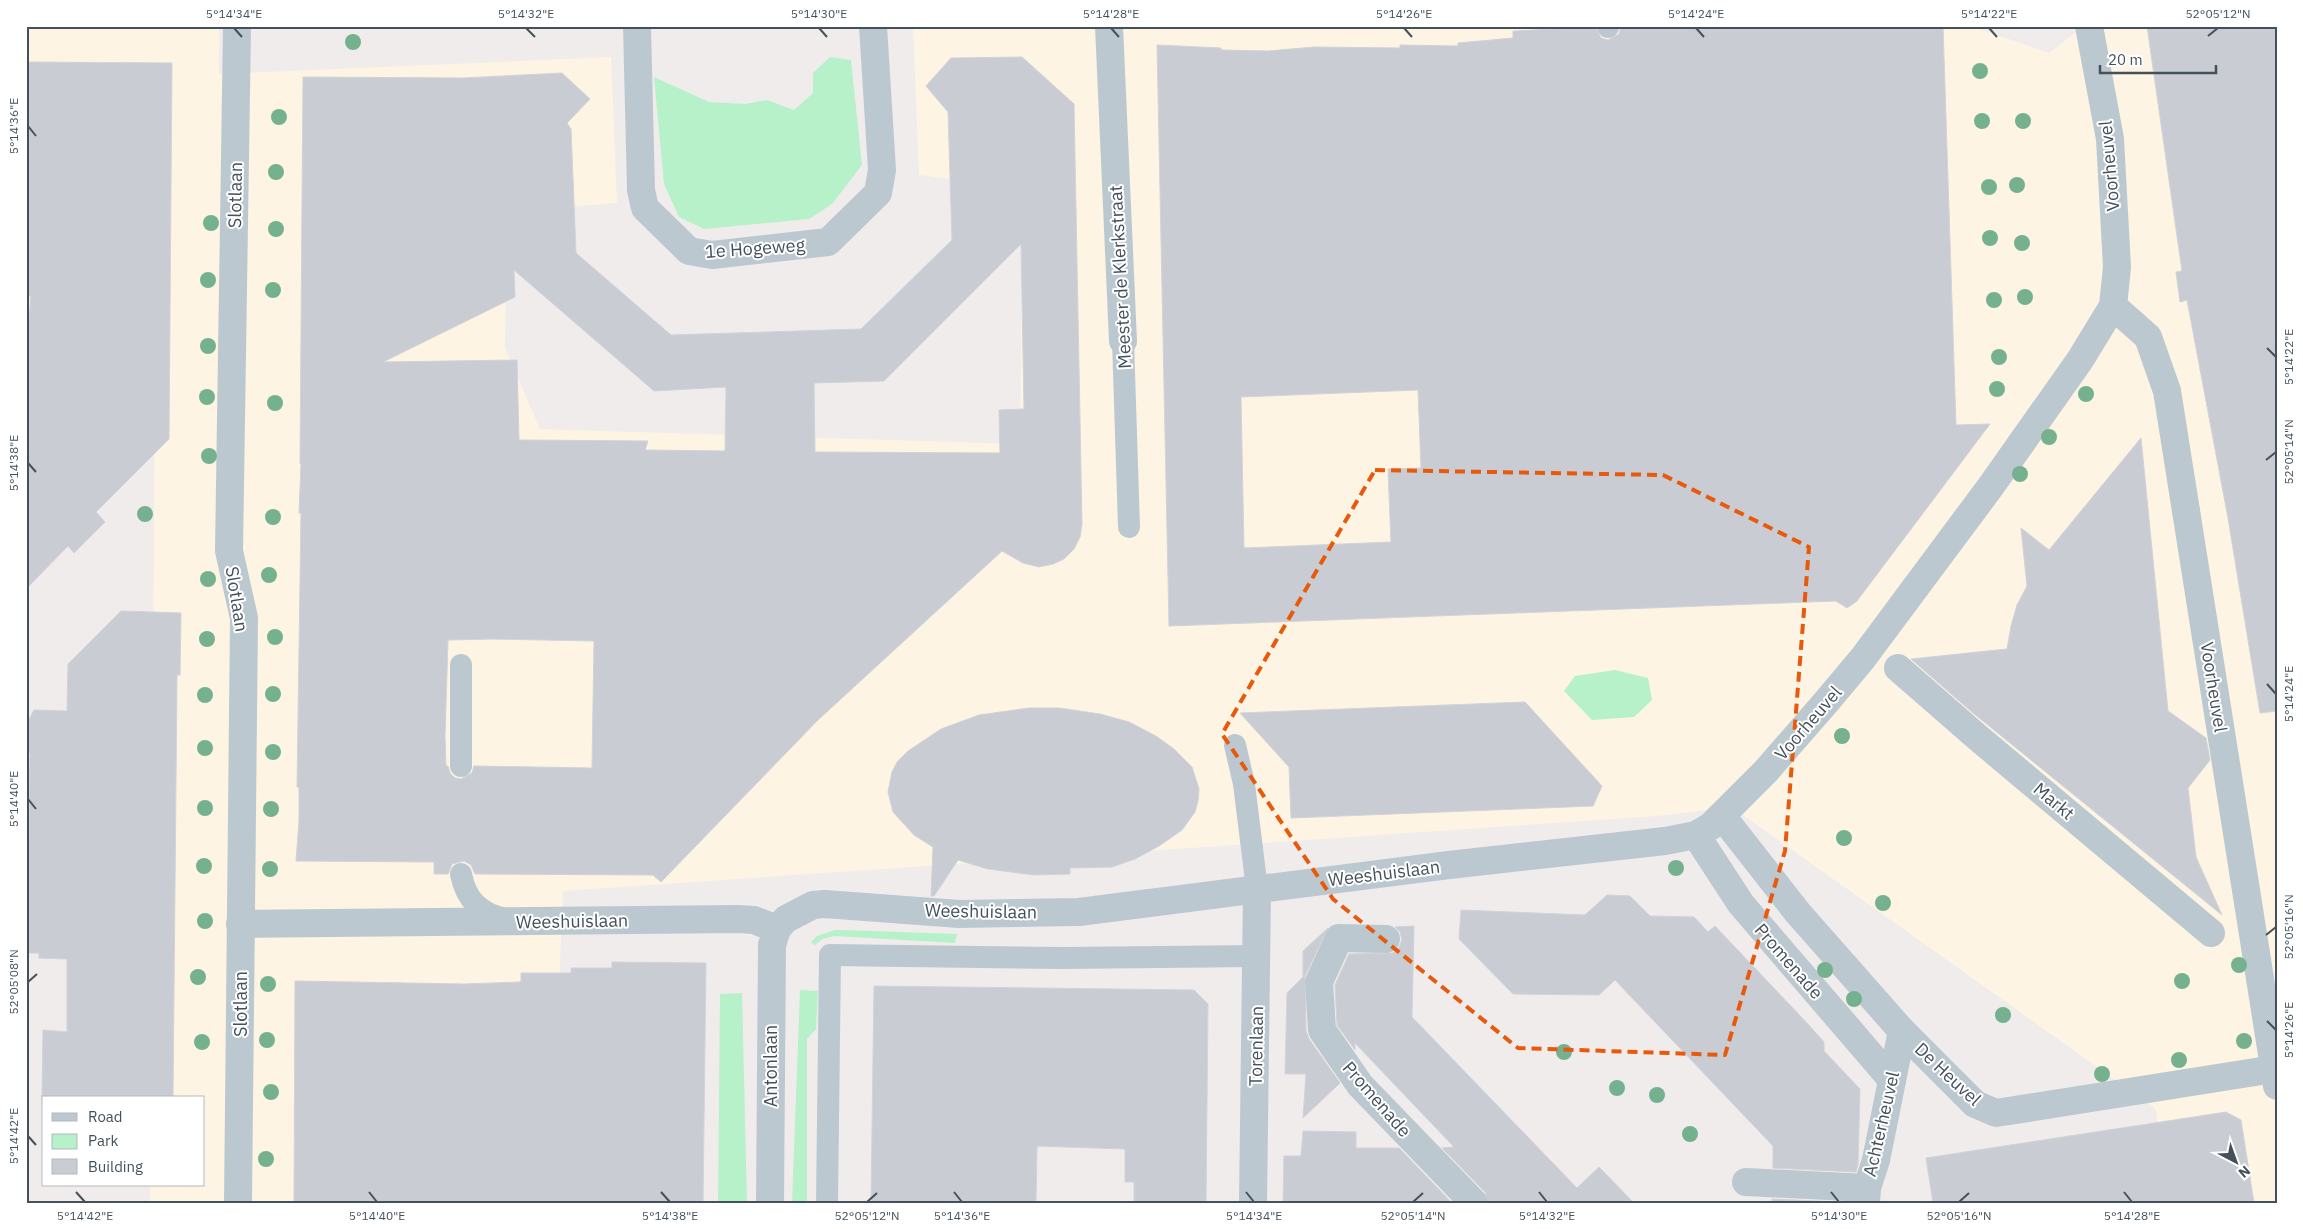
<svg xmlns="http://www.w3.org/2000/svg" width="2303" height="1229" font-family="'IBM Plex Sans',sans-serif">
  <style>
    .commercial { fill: #fdf4e3 }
    .green { fill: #b6f1ca }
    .building { fill: #c9ccd2; stroke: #d0d3d9; fill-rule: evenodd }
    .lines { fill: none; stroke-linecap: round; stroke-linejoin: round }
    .service { stroke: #bcc8d0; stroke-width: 22 }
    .pedestrian { stroke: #bcc8d0; stroke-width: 28 }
    .minor { stroke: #bcc8d0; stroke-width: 28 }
    .tree { fill: #75b18e }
    .marked { fill: none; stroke: #e8590c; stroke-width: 4; stroke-dasharray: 10 6; stroke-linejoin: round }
    .ticks { fill: none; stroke: #44515b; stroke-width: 2 }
    .labels { text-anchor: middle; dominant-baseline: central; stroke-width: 4; stroke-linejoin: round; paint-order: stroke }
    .street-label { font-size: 18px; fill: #44515b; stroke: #fff }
    .neatline { fill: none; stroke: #44515b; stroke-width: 2 }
    .ticks-label { font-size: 12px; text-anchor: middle; fill: #44515b }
  </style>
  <rect width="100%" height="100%" fill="#f0ecec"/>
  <polygon class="commercial" points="26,26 219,26 219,74 611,57 617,203 507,212 505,348 540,429 1020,444 1023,188 919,175 913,26 1970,26 2049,53 2084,26 2200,26 2277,411 2277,1203 2167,1203 2156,1109 1732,807 1657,816 563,891 550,1203 150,1203 150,1185 204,1185 204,1098 150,1098 157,75 26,74"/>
  <g class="green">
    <polygon points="830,57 851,60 862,165 832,204 809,219 704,229 679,217 664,184 654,77 709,102 745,104 767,100 794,110 813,93 813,73"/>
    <polygon points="1615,670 1648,678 1652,700 1634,717 1592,720 1564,691 1575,676"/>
    <polygon points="835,930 843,930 957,934 955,943 835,936 822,939 815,945 811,942 817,936"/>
    <polygon points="800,990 818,991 816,1029 807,1039 807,1203 792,1203"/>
    <polygon points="742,993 747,1203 718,1203 720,994"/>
  </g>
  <g class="building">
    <path d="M 1621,26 L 1943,26 L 1956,425 L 1990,424 L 1857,601 L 1847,608 L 1836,601 L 1169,626 L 1157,45 L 1221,48 L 1221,50 L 1268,51 L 1314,47 L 1400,48 L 1400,45 L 1458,46 L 1458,43 L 1513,38 L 1513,31 L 1595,27 L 1601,38 L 1608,40 L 1619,34 ZM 1418,390 L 1421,468 L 1388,469 L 1391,542 L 1244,548 L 1241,397 Z"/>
    <polygon points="2147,26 2277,26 2277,711 2260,713 2228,518 2187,300 2180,302 2176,272 2182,271"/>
    <path d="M 1022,57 L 1074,104 L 1082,524 L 1080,537 L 1074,549 L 1064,559 L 1053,564 L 1039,567 L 1023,563 L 1002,551 L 818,720 L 661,882 L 653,875 L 475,874 L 471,865 L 464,861 L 452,864 L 448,874 L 434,874 L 434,862 L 296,861 L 299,821 L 299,787 L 297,787 L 301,513 L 299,513 L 301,464 L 300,464 L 303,77 L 463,78 L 562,73 L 590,99 L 567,123 L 571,129 L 576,253 L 671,335 L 767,332 L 861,329 L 952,240 L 948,112 L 926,86 L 951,58 ZM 1021,244 L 1024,409 L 999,410 L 1000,453 L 815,452 L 814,383 L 884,381 ZM 514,270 L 654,391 L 726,387 L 725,451 L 645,450 L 648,441 L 519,440 L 517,360 L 383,362 L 515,297 ZM 492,639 L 594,641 L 592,768 L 474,766 L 472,773 L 461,779 L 455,778 L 450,773 L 448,766 L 446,766 L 445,736 L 448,640 Z"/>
    <polygon points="26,62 172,63 169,439 96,512 105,522 74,553 68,546 26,589 26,357 31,296 26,296"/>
    <polygon points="2141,438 2168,711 2206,738 2210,760 2188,788 2196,857 2222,915 1973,713 1911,659 2007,649 2011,626 2017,605 2027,586 2021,528 2049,550"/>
    <polygon points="121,611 181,613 180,675 177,675 173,1098 42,1098 43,1030 67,1032 67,959 39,958 39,953 26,953 26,847 29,845 30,753 26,753 26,725 34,710 67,711 68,664"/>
    <polygon points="1525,702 1602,786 1593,806 1291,818 1289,767 1240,713"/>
    <polygon points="1029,708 1059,708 1100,714 1129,722 1156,736 1174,749 1192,767 1199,789 1198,801 1195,812 1182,830 1159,846 1135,859 1112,867 1070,868 1070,874 1034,875 988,869 958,860 934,896 931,896 933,847 914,835 893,812 888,792 892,772 897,762 908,751 941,729 979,715"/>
    <polygon points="1607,895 1630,896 1650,916 1694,917 1708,932 1715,926 1807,1023 1824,1042 1824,1051 1860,1089 1858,1164 1856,1172 1773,1168 1773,1146 1615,980 1599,995 1513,994 1459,939 1461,910 1585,915"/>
    <polygon points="1414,926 1412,1017 1577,1188 1599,1167 1634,1203 1489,1203 1485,1192 1442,1148 1454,1147 1355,1043 1355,1050 1337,1025 1335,985 1349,954 1393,953 1399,947 1402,940 1400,932 1395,927"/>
    <polygon points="1328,928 1305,976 1306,1031 1309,1039 1340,1083 1303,1118 1306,1074 1285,1074 1287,993 1303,977 1303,951"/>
    <polygon points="612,962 706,963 703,1203 294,1203 295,981 464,984 521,982 521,973 571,973 571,968 612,968"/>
    <polygon points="874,986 1194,990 1208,1004 1206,1203 1134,1203 1134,1182 1125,1182 1125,1149 1037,1146 1036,1203 871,1203"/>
    <polygon points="2226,1112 2241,1120 2254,1203 1933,1203 1926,1158"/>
    <polygon points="1303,1131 1356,1132 1356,1148 1399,1148 1452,1203 1283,1203 1284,1156 1301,1156"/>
    <polygon points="1772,1199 1839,1202 1839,1203 1772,1203"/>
  </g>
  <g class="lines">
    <g class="service">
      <polyline points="1608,26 1608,27"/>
      <polyline points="1123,341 1129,527"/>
      <polyline points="1235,745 1244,784 1257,889"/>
      <polyline points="461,766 461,665"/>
      <path d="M 461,874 C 466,900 480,914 506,919"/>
      <polyline points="827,1203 830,955 1062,958 1257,956"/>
    </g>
    <g class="pedestrian">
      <polyline points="2186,511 2277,1086"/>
      <polyline points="1898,668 1976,736 2211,933"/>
      <polyline points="1722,816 1798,913 1902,1031 1975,1104 1996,1113 2274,1069"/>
      <polyline points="1696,835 1741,904 1892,1080"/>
      <polyline points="1386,939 1339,938 1319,982 1322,1030 1360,1085 1474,1203"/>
      <polyline points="1746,1182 1867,1188"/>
      <polyline points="1866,1203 1867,1188 1876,1160 1902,1031"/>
    </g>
    <g class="minor">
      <polyline points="237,26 229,551 244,618 238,1203"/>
      <polyline points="637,26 641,190 645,208 689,251 712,255 828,242 878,193 882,170 873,26"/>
      <polyline points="1109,26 1123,341"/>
      <polyline points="2113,306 2148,337 2167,391 2186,511"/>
      <polyline points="240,924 738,919 754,920 777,929"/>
      <polyline points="2274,1069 2277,1069"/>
      <polyline points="770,1203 772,945 777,929 786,919 813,905 825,904 959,914 1079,912 1449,865 1665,841 1696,835 1711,826 1766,771 1827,701 1863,658 1991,486 2080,360 2113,306 2117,267 2110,139 2089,26"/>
      <polyline points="1253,1203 1257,889"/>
    </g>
  </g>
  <g class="tree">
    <circle cx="353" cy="42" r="8"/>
    <circle cx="1980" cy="71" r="8"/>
    <circle cx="279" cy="117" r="8"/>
    <circle cx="1982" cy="121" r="8"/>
    <circle cx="2023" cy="121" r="8"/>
    <circle cx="276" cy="172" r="8"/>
    <circle cx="2017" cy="185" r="8"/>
    <circle cx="1989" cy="187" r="8"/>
    <circle cx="211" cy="223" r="8"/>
    <circle cx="276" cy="229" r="8"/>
    <circle cx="1990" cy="238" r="8"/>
    <circle cx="2022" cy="243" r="8"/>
    <circle cx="208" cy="280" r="8"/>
    <circle cx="273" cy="290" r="8"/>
    <circle cx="2025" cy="297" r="8"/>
    <circle cx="1994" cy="300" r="8"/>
    <circle cx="208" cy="346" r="8"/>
    <circle cx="1999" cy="357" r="8"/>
    <circle cx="1997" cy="389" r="8"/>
    <circle cx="2086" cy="394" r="8"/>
    <circle cx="207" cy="397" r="8"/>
    <circle cx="275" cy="403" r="8"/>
    <circle cx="2049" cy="437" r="8"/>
    <circle cx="209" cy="456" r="8"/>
    <circle cx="2020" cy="474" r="8"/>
    <circle cx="145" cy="514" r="8"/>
    <circle cx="273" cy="517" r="8"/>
    <circle cx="269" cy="575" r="8"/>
    <circle cx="208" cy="579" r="8"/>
    <circle cx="275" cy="637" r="8"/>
    <circle cx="207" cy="639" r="8"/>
    <circle cx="273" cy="694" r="8"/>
    <circle cx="205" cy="695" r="8"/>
    <circle cx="1842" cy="736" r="8"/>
    <circle cx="205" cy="748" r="8"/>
    <circle cx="273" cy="752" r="8"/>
    <circle cx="205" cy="808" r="8"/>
    <circle cx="271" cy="809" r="8"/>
    <circle cx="1844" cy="838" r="8"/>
    <circle cx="204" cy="866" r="8"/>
    <circle cx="1676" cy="868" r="8"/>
    <circle cx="270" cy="869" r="8"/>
    <circle cx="1883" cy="903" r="8"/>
    <circle cx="205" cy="921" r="8"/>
    <circle cx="2239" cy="965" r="8"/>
    <circle cx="1825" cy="970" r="8"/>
    <circle cx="198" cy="977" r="8"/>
    <circle cx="2182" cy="981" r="8"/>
    <circle cx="268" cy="984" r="8"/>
    <circle cx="1854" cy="999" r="8"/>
    <circle cx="2003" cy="1015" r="8"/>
    <circle cx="267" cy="1040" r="8"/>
    <circle cx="2244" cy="1041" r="8"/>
    <circle cx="202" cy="1042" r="8"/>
    <circle cx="1564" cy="1052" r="8"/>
    <circle cx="2179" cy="1060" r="8"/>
    <circle cx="2102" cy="1074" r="8"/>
    <circle cx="1617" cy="1088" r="8"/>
    <circle cx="271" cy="1092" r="8"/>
    <circle cx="1657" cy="1095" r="8"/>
    <circle cx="1690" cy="1134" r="8"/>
    <circle cx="266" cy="1159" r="8"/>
  </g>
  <path class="marked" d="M 1375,470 L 1663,475 L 1809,547 L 1785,851 L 1725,1055 L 1518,1048 L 1333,899 L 1222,734 Z"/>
  <path class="ticks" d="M 234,28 L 242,37M 526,28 L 535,37M 819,28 L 827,37M 1111,28 L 1119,37M 1404,28 L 1412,37M 1696,28 L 1704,37M 1989,28 L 1997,37M 2208,36 L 2218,28M 28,126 L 36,136M 2267,348 L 2276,357M 2266,460 L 2276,452M 28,463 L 36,472M 2267,684 L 2276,694M 28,799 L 36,809M 2266,935 L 2276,927M 28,982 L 37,974M 2267,1021 L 2276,1030M 28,1136 L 36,1145M 76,1192 L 85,1202M 369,1192 L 377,1202M 661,1192 L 670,1202M 954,1192 L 962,1202M 1246,1192 L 1254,1202M 1539,1192 L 1547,1202M 1831,1192 L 1839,1202M 2124,1192 L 2132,1202M 867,1202 L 877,1193M 1413,1202 L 1423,1193M 1959,1202 L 1969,1193"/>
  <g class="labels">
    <g class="street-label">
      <text transform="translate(2109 166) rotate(-95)">Voorheuvel</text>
      <text transform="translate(235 195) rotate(-89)">Slotlaan</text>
      <text transform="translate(755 248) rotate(-4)">1e Hogeweg</text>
      <text transform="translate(1120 277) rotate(-93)">Meester de Klerkstraat</text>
      <text transform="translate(237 599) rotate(81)">Slotlaan</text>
      <text transform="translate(2214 687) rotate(81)">Voorheuvel</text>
      <text transform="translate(1808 723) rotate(-49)">Voorheuvel</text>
      <text transform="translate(2054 801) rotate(40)">Markt</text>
      <text transform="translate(1384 873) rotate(-7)">Weeshuislaan</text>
      <text transform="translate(981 911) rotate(1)">Weeshuislaan</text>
      <text transform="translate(572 921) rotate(-1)">Weeshuislaan</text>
      <text transform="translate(1789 961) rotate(49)">Promenade</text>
      <text transform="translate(240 1004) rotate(-90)">Slotlaan</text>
      <text transform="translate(1256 1046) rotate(-89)">Torenlaan</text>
      <text transform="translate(770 1066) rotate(-90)">Antonlaan</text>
      <text transform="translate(1948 1074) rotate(43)">De Heuvel</text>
      <text transform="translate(1377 1099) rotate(49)">Promenade</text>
      <text transform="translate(1881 1124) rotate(-77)">Achterheuvel</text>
    </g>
  </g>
  <rect width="2303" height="1229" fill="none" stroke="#ffffff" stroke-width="55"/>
  <rect x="42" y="1096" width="162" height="90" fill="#ffffff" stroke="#b4b9bd"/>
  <rect x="52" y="1113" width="25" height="8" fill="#bcc8d0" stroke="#b4b9bd"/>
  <text x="88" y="1122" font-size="15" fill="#44515b">Road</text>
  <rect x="52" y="1134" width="25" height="15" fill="#b6f1ca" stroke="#b4b9bd"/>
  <text x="88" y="1146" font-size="15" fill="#44515b">Park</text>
  <rect x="52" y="1159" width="25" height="15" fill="#c9ccd2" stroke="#b4b9bd"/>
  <text x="88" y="1172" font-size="15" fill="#44515b">Building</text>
  <g transform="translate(2236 1162) rotate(139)" stroke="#ffffff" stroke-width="4" paint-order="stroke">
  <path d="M0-4L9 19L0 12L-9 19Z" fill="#44515b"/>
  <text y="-8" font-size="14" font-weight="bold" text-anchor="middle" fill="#44515b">N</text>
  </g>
  <path d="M2100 65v8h116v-8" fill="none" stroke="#44515b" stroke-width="2.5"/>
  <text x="2108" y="65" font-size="15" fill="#44515b" stroke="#ffffff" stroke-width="4" paint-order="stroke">20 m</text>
  <rect x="28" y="28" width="2248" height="1174" class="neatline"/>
  <g class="ticks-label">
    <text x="234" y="18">5°14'34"E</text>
    <text x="526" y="18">5°14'32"E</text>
    <text x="819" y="18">5°14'30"E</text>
    <text x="1111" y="18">5°14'28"E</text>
    <text x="1404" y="18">5°14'26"E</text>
    <text x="1696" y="18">5°14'24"E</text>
    <text x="1989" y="18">5°14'22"E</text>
    <text x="2218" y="18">52°05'12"N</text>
    <text transform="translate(14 126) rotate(-90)" y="4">5°14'36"E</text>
    <text transform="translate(2289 357) rotate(-90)" y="4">5°14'22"E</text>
    <text transform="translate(2289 452) rotate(-90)" y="4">52°05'14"N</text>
    <text transform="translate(14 463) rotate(-90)" y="4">5°14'38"E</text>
    <text transform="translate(2289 694) rotate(-90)" y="4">5°14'24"E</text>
    <text transform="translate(14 799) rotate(-90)" y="4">5°14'40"E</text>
    <text transform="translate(2289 927) rotate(-90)" y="4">52°05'16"N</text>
    <text transform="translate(14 982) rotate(-90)" y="4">52°05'08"N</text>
    <text transform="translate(2289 1030) rotate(-90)" y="4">5°14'26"E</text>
    <text transform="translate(14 1136) rotate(-90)" y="4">5°14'42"E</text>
    <text x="85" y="1220">5°14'42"E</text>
    <text x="377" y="1220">5°14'40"E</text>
    <text x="670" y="1220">5°14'38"E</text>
    <text x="867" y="1220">52°05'12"N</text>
    <text x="962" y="1220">5°14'36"E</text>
    <text x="1254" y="1220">5°14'34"E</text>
    <text x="1413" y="1220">52°05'14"N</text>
    <text x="1547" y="1220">5°14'32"E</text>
    <text x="1839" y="1220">5°14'30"E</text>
    <text x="1959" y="1220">52°05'16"N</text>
    <text x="2132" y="1220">5°14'28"E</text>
  </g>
</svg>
